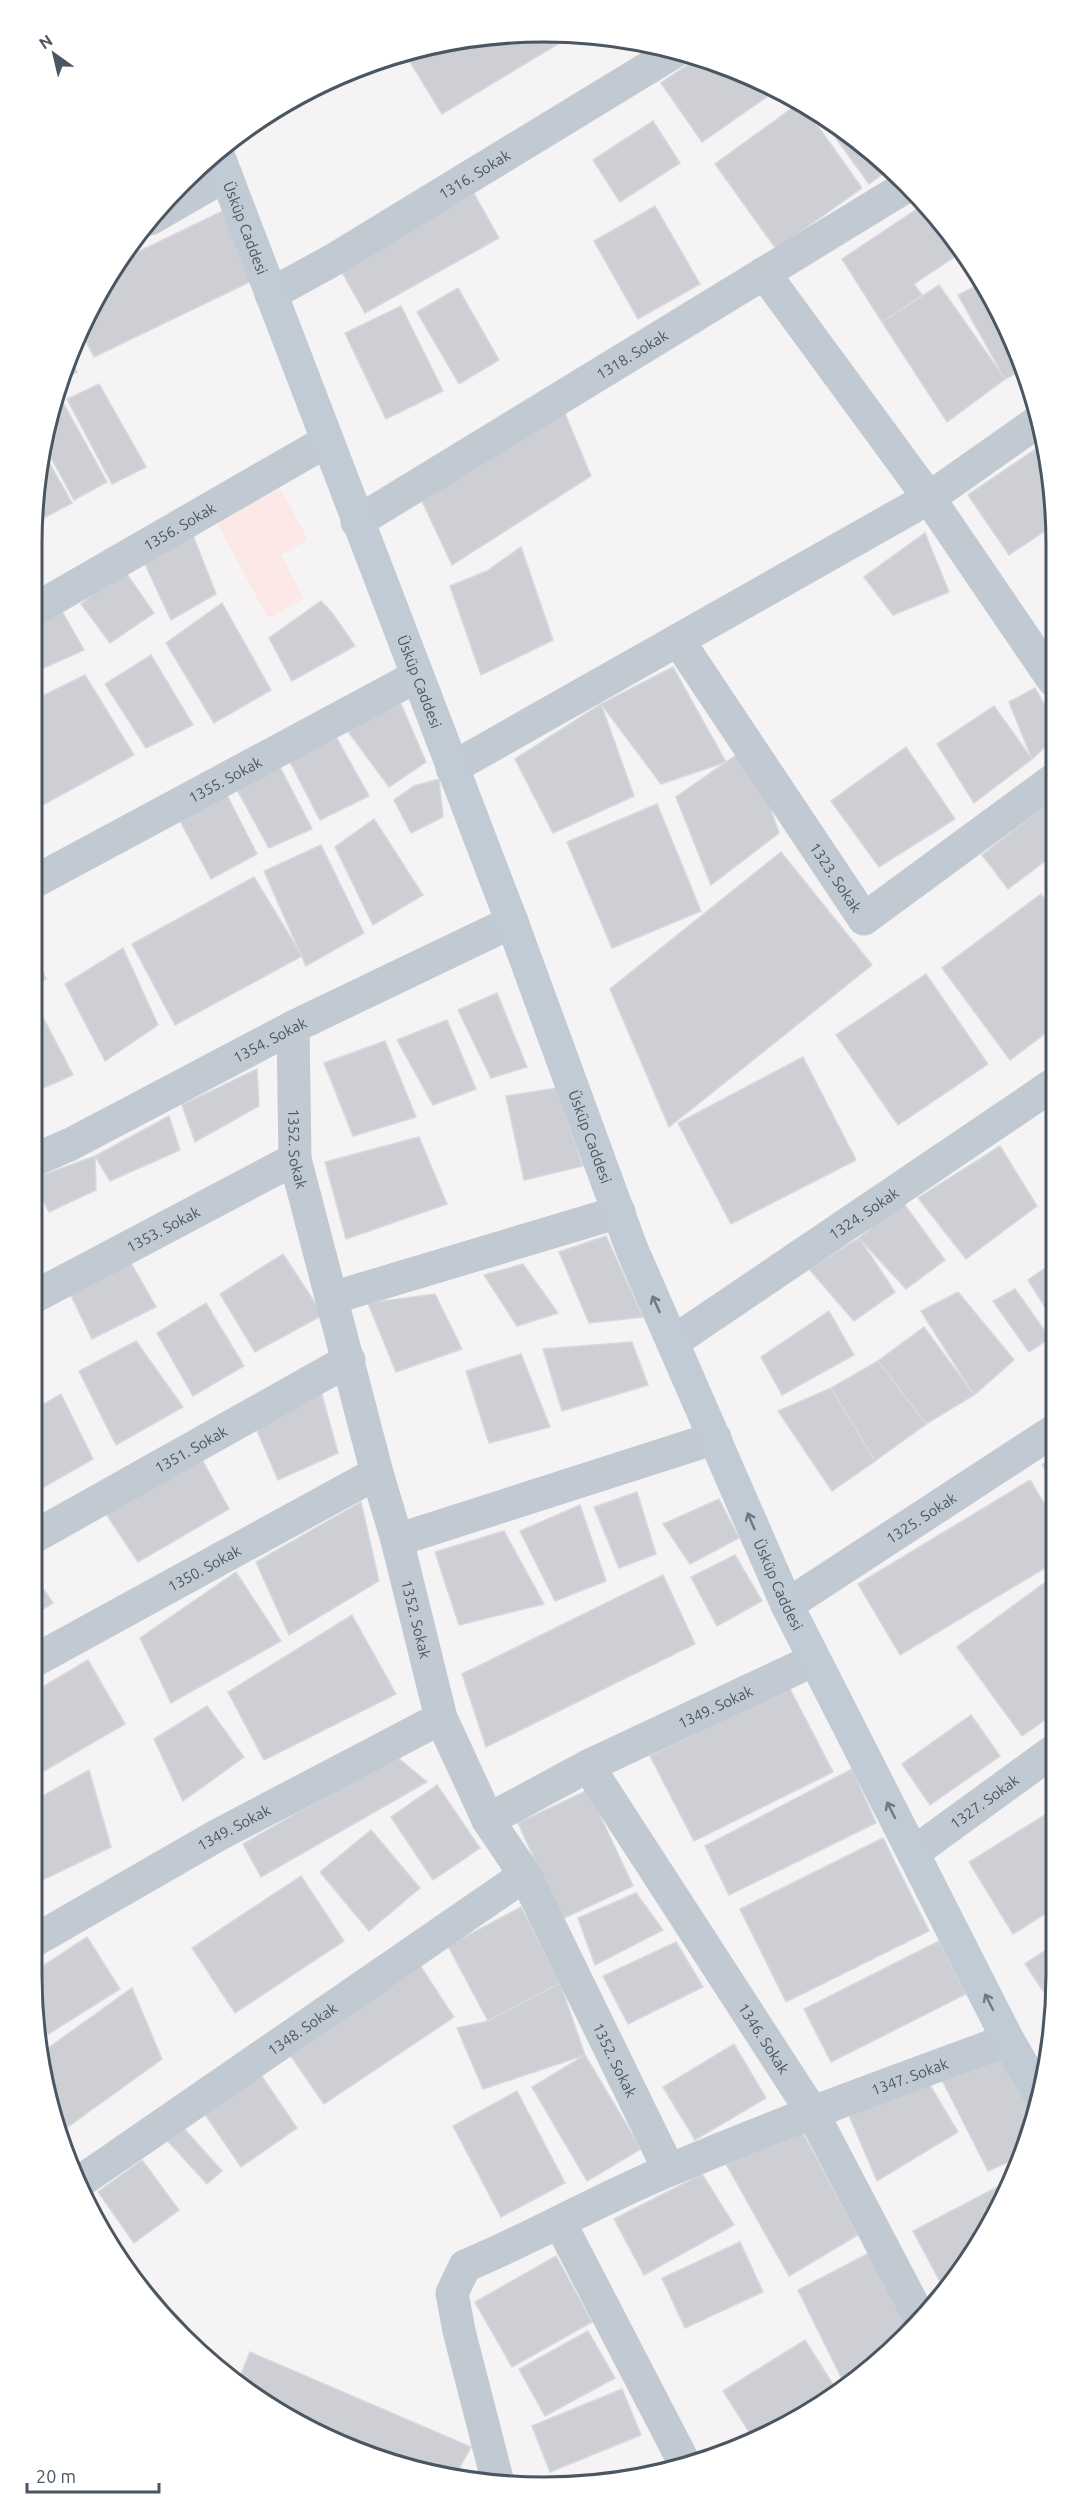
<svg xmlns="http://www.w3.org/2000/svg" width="1088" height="2519" font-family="Ubuntu,sans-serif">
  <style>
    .medical { fill: #fce8e6 }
    .building { fill: #cdcfd5; stroke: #d7d9de; stroke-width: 1.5 }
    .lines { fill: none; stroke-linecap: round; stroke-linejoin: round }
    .street { stroke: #c1cad2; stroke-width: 33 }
    .secondary { stroke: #c1cbd6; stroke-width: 33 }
    .oneway { stroke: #6e7984 }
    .labels { text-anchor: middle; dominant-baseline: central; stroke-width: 5; stroke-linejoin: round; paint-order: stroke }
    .street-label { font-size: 15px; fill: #4a5661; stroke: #fff }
    .rim { fill: none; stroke: #4a5661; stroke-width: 3 }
  </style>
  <rect width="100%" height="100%" fill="#f5f3f3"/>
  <polygon class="medical" points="278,484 308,540 281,555 304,599 268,618 215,519"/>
  <g class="building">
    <polygon points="511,33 573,35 442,114 404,52"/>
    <polygon points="699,57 709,59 766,87 771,94 702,142 661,83"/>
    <polygon points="799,103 803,105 862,188 776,249 715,164"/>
    <polygon points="817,112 829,118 888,170 869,184"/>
    <polygon points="653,121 680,163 620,202 593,160"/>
    <polygon points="472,190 499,238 365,313 338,265"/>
    <polygon points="926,203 959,254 914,284 922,295 882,322 842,259"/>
    <polygon points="655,206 700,284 638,319 594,241"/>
    <polygon points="229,208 262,276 94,357 81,331 100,287 119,261"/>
    <polygon points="939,285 1005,379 947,422 882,322"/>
    <polygon points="978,285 1017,348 1023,370 1005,379 958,295"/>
    <polygon points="458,288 499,360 459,384 417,312"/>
    <polygon points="401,306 443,391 386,419 345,333"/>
    <polygon points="69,357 77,372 59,381 59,379"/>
    <polygon points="99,384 146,467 112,484 67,399"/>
    <polygon points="61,399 107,482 74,500 47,450 55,402"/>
    <polygon points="564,411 591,476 452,565 421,499"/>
    <polygon points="1043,444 1052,477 1052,526 1009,555 968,495"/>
    <polygon points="46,457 72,503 38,521 36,516"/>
    <polygon points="192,533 216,594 171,620 144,562"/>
    <polygon points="925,533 949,592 893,615 864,577"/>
    <polygon points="521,547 553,640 481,675 450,586 487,571"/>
    <polygon points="124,570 154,613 110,643 81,604"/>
    <polygon points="321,601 333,614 355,646 292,681 269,638"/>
    <polygon points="222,603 271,690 214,723 166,643"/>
    <polygon points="59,606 84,650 35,672 32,665 32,629"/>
    <polygon points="151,655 193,725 146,748 105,684"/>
    <polygon points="673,667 726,762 661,784 601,704"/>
    <polygon points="85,675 134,755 32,811 32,701"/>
    <polygon points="1035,688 1053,720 1053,740 1032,759 1009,702"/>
    <polygon points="398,697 426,762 389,787 347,730"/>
    <polygon points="601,704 634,796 553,833 515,759"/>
    <polygon points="994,706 1032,759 974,803 937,744"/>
    <polygon points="334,733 369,796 320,820 288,758"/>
    <polygon points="749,746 779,833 711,885 676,797"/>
    <polygon points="906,747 955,819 879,867 831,801"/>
    <polygon points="279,765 312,829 269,848 236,788"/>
    <polygon points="439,779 443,817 411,833 394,800 414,786"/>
    <polygon points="226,793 257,854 211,879 178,817"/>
    <polygon points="1053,799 1053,855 1008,889 982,855"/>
    <polygon points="657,804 701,911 612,948 567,842"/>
    <polygon points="374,819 423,895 373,925 335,847"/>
    <polygon points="321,845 364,933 306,966 264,871"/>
    <polygon points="781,852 872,965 669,1127 610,989"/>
    <polygon points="254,877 302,956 175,1025 132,944"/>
    <polygon points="1041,894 1053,911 1054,1027 1010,1060 942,968"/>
    <polygon points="32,946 46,979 32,986"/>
    <polygon points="123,948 158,1025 105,1061 65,984"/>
    <polygon points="926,974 988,1064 898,1125 836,1035"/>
    <polygon points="497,993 527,1067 491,1078 458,1010"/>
    <polygon points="37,1006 73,1075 32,1093 32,1008"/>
    <polygon points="447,1020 476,1089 433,1105 397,1040"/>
    <polygon points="385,1041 416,1117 353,1136 324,1063"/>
    <polygon points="803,1057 856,1160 731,1224 678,1123"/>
    <polygon points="257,1069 259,1106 195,1142 182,1105"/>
    <polygon points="556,1088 583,1166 524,1180 506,1096"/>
    <polygon points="169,1116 180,1150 110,1181 95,1156"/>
    <polygon points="419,1137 447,1204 346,1239 325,1162"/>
    <polygon points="1000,1146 1037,1206 966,1259 918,1198"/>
    <polygon points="95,1156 96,1190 49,1212 32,1179"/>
    <polygon points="902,1201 945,1260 906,1289 859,1238"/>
    <polygon points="606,1236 643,1317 589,1323 559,1252"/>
    <polygon points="859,1238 895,1292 854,1321 809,1269"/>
    <polygon points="283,1254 323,1315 255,1352 220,1294"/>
    <polygon points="131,1263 156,1307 92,1339 64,1281"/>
    <polygon points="523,1264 558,1313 517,1326 484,1275"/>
    <polygon points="1051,1264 1054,1268 1055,1323 1028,1280"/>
    <polygon points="1015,1289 1050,1338 1029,1352 993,1301"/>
    <polygon points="958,1292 1014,1360 974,1395 921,1311"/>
    <polygon points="435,1294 462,1349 396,1372 368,1303"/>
    <polygon points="206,1303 244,1366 193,1396 157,1333"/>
    <polygon points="829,1311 854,1355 782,1395 761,1357"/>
    <polygon points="924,1327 974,1395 926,1424 878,1361"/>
    <polygon points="136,1341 183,1407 116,1445 79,1371"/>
    <polygon points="632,1342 648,1385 562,1411 543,1349"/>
    <polygon points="521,1354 550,1427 489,1443 466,1371"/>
    <polygon points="878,1361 926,1424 875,1461 831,1388"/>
    <polygon points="831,1388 875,1461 832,1491 778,1411"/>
    <polygon points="321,1391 338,1453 278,1480 256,1428"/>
    <polygon points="61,1394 93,1459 32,1494 32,1411"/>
    <polygon points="200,1456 229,1509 138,1562 104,1511"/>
    <polygon points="1055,1456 1055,1484 1042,1465"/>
    <polygon points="1030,1480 1055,1521 1055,1562 900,1655 858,1584"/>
    <polygon points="637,1492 656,1554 619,1568 594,1507"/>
    <polygon points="719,1499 739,1538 690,1564 663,1524"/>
    <polygon points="361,1502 379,1581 289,1635 256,1562"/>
    <polygon points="580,1505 606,1581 555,1601 520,1531"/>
    <polygon points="504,1531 544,1604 459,1625 435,1552"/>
    <polygon points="735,1555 762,1601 717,1626 691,1577"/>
    <polygon points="32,1572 53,1603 32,1616"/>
    <polygon points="236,1572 281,1641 171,1703 140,1638"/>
    <polygon points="663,1575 695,1644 486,1747 462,1674"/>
    <polygon points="1055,1575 1056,1712 1022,1736 957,1647"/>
    <polygon points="352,1615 396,1694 264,1760 228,1692"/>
    <polygon points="88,1660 125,1724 32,1778 32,1693"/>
    <polygon points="789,1687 833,1772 694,1841 650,1756"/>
    <polygon points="207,1706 244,1757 183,1801 154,1739"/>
    <polygon points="971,1715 1000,1756 930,1805 902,1764"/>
    <polygon points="396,1756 427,1782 261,1877 243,1844"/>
    <polygon points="852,1769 876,1823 729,1895 705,1846"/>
    <polygon points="89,1770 111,1847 32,1885 32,1802"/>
    <polygon points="437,1785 480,1848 433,1880 391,1817"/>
    <polygon points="588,1790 633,1886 562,1919 518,1823"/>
    <polygon points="1056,1808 1056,1907 1013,1934 969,1862"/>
    <polygon points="371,1830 420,1888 369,1931 320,1872"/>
    <polygon points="883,1838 929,1931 786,2002 740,1909"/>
    <polygon points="301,1876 344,1941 235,2013 192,1948"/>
    <polygon points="636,1893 663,1930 595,1965 578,1918"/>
    <polygon points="521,1907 560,1983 488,2021 448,1946"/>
    <polygon points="87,1937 120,1989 42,2038 32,1973"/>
    <polygon points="939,1941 966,1994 831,2062 804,2009"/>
    <polygon points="676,1942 703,1987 628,2024 603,1976"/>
    <polygon points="1056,1943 1056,1975 1052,2004 1025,1964"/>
    <polygon points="417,1961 454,2017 324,2104 286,2049"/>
    <polygon points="560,1983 585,2055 483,2089 457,2028 488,2021"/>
    <polygon points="132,1988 162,2059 58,2134 44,2051"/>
    <polygon points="734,2044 766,2098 695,2140 663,2087"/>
    <polygon points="1002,2054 1034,2110 1029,2140 1022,2156 988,2171 941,2078"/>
    <polygon points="585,2055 641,2149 587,2181 532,2087"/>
    <polygon points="259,2072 297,2128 241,2167 202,2110"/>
    <polygon points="928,2082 958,2132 877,2181 848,2113"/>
    <polygon points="517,2091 565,2183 501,2217 453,2126"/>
    <polygon points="179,2123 222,2171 207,2184 164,2137"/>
    <polygon points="803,2133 858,2235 789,2276 726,2164"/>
    <polygon points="142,2160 179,2210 134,2243 98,2192"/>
    <polygon points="702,2174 734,2225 644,2275 614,2219"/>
    <polygon points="997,2187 1003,2198 988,2231 945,2291 913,2231"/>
    <polygon points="87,2192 127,2256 121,2260 100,2231 84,2195"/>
    <polygon points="740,2242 763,2292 685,2328 662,2278"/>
    <polygon points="871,2252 909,2330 844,2383 798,2290"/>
    <polygon points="556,2256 592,2322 512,2367 475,2302"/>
    <polygon points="588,2331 615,2378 545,2416 519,2369"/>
    <polygon points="805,2340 836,2389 767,2434 754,2440 723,2391"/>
    <polygon points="250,2352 471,2447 454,2478 444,2478 288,2419 239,2379"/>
    <polygon points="622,2389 641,2435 550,2472 532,2426"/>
  </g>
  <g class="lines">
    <g class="street">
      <polyline points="150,219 226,175"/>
      <polyline points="764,273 929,498 1053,680"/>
      <path id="s1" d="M 271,294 L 333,260 L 676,51"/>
      <path id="s2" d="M 357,522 L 907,186"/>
      <path id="s3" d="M 32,611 L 327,441"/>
      <path id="s4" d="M 678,640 L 864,919 L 1053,780"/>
      <polyline points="452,768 929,498 1037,422"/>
      <path id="s5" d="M 32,883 L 417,676"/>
      <path id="s6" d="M 293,1027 L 295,1159 L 377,1473 L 397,1540 L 441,1718 L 488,1820 L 525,1875 L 669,2170"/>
      <path id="s7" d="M 32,1161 L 71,1144 L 293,1027 L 512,922"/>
      <path id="s8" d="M 32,1298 L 295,1159"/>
      <polyline points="332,1298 619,1212"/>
      <path id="s9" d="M 673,1342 L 1054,1084"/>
      <path id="s10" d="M 32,1538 L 349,1360"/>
      <polyline points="397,1540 715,1438"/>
      <path id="s11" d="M 787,1605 L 1055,1430"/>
      <path id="s12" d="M 32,1662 L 377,1473"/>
      <path id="s13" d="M 588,1766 L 812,2112 L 921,2320"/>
      <path id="s14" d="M 488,1820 L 588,1766 L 814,1660"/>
      <path id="s15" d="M 913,1853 L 1056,1749"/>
      <path id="s16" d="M 32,1942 L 218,1835 L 441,1718"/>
      <path id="s17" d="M 78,2183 L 525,1875"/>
      <polyline points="560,2223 686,2466"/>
      <path id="s18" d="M 497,2479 L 459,2331 L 452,2293 L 465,2266 C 535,2237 601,2198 672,2169 C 783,2122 896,2081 1008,2040"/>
    </g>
    <path class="secondary" id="s19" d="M 217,152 L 512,922 L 631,1247 L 787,1605 L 1008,2040 L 1037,2090"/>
  </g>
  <defs><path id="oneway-shaft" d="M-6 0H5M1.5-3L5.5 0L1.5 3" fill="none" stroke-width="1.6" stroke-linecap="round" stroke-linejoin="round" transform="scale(1.5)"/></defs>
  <g class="oneway">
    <use href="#oneway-shaft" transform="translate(656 1304) rotate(-114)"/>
    <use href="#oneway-shaft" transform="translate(751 1521) rotate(-113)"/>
    <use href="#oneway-shaft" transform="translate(891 1810) rotate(-117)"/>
    <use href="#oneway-shaft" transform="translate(989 2002) rotate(-117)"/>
  </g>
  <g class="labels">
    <g class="street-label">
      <text stroke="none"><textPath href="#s1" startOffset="236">1316. Sokak</textPath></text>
      <text stroke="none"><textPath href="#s19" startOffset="81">Üsküp Caddesi</textPath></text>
      <text stroke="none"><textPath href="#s2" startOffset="322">1318. Sokak</textPath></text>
      <text stroke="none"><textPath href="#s3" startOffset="170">1356. Sokak</textPath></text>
      <text stroke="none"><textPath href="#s19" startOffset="567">Üsküp Caddesi</textPath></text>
      <text stroke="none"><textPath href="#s5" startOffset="219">1355. Sokak</textPath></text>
      <text stroke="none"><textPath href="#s4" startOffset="285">1323. Sokak</textPath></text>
      <text stroke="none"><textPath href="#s7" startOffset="267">1354. Sokak</textPath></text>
      <text stroke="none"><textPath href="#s19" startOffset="1053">Üsküp Caddesi</textPath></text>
      <text stroke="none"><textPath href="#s6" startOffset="122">1352. Sokak</textPath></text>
      <text stroke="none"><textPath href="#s9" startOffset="230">1324. Sokak</textPath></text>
      <text stroke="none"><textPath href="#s8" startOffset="148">1353. Sokak</textPath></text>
      <text stroke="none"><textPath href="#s10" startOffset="182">1351. Sokak</textPath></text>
      <text stroke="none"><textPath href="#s11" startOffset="160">1325. Sokak</textPath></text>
      <text stroke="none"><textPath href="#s12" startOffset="196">1350. Sokak</textPath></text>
      <text stroke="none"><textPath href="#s19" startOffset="1539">Üsküp Caddesi</textPath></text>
      <text stroke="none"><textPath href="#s6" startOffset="608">1352. Sokak</textPath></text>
      <text stroke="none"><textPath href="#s14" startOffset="254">1349. Sokak</textPath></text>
      <text stroke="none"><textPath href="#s15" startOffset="88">1327. Sokak</textPath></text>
      <text stroke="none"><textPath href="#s16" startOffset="232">1349. Sokak</textPath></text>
      <text stroke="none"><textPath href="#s17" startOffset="272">1348. Sokak</textPath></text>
      <text stroke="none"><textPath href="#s13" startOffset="324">1346. Sokak</textPath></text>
      <text stroke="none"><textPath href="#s6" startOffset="1094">1352. Sokak</textPath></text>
      <text stroke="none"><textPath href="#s18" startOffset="705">1347. Sokak</textPath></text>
    </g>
  </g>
  <path d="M0 0H1088V2519H0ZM544 42H544A502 502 0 0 1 1046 544V1975A502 502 0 0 1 544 2477H544A502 502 0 0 1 42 1975V544A502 502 0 0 1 544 42Z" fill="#fff" fill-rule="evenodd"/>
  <path class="rim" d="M544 42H544A502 502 0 0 1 1046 544V1975A502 502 0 0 1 544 2477H544A502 502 0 0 1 42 1975V544A502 502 0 0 1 544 42Z"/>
  <g transform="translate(54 54) rotate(326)" stroke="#ffffff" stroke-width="4.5" paint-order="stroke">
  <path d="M0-4.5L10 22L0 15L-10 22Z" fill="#4a5661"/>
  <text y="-9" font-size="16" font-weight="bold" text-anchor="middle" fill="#4a5661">N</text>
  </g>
  <path d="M27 2483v9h132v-9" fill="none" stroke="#4a5661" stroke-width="3"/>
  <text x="36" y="2483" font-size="18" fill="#4a5661" stroke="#ffffff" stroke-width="4.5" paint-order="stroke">20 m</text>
</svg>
